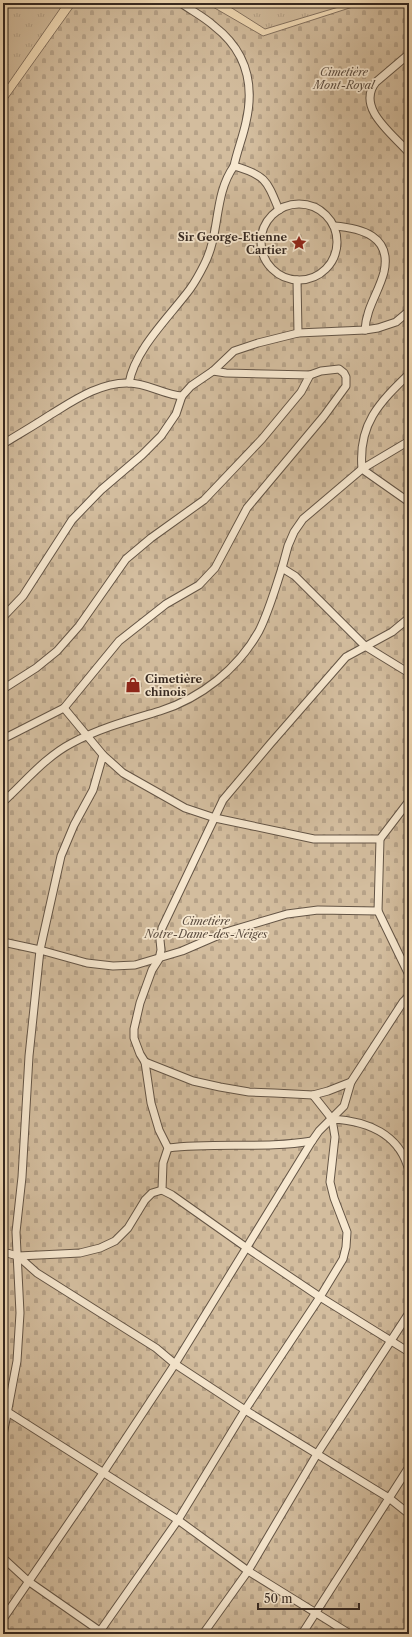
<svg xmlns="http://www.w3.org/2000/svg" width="412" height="1637" font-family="'Libre Caslon Text',serif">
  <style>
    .cemetery { fill: url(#cemetery-stones); stroke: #847260 }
    .park { fill: url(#park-tufts); stroke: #847260 }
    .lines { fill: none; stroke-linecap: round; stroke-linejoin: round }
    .service-casing { stroke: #645546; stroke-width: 9 }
    .service { stroke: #f7e8d0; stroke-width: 7 }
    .labels { text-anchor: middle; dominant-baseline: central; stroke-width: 3.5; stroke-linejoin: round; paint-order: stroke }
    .park-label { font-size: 11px; font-style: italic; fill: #5c4d40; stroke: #f7e8d0 }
    .poi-label { font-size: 11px; font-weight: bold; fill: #352821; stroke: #f7e8d0; text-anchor: end }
  </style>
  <defs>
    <pattern id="cemetery-stones" width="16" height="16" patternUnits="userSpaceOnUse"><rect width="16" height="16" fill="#d3bd9e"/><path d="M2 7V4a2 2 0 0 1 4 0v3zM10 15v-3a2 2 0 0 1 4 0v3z" fill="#b6a288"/></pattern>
    <pattern id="park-tufts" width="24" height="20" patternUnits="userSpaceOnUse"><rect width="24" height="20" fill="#d3bd9e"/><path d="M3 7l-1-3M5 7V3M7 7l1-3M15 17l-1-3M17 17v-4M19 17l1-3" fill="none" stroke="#b6a288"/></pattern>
  </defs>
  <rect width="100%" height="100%" fill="#f3dcb7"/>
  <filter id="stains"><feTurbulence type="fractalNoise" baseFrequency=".005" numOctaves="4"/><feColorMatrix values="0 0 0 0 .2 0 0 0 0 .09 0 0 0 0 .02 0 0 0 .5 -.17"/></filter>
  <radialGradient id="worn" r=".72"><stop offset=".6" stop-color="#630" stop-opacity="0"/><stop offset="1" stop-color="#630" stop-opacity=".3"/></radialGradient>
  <polygon class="cemetery" points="76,3 206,3 263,36 365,3 409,3 409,1634 3,1634 3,105"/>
  <g class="park">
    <polygon points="3,3 64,3 3,91"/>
    <polygon points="224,3 352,3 265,29"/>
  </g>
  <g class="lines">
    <defs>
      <g id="service">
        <path d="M 181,3 C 192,11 204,17 214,26 C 245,50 255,83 246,122 C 243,137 237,151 234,166"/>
        <path d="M 409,54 L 376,82 C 355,108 394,135 409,153"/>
        <circle cx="299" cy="242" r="38"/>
        <path d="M 334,226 C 361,228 392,236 384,272 C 379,292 366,308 365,330"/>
        <polyline points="297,280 298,333"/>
        <path d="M 409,374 C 379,403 358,424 362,469 L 409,441"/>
        <path d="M 129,383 C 135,349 170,316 190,289 C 195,282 200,273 204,265 C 221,232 213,196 234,166 C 266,175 267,181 279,210"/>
        <path d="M 3,444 C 19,434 35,425 50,415 C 73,401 100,382 129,383 C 147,383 164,395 182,396"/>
        <polyline points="282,568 288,546 294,532 303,519 362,469 409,502"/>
        <polyline points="3,617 23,596 72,520 101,490 142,455 161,436 176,414 182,396 191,386 213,371 234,351 258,343 298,333 365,330 378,328 396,322 409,311"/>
        <polyline points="409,618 392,632 346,657 271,743 223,800 162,928 160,940 161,950 159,959 152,970 140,1003 134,1029 134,1038 140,1054 145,1062 151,1103 159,1130 168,1148 163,1163 162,1190 172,1195 247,1248 320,1297 409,1352"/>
        <polyline points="3,689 36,668 57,651 79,626 126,559 151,538 204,500 262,439 301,392 310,375 226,373 213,371"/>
        <polyline points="64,708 103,755"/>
        <polyline points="3,739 64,708 119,641 166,604 199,585 215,568 247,508 324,416 346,386 346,377 344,373 339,369 321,371 310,375"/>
        <path d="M 3,802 C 25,782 45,757 72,743 C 100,728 130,720 160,711 C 201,698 238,669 259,631 C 269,611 275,589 282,568 L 295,576 L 365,646 L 409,673"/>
        <polyline points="380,839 378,911 409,975"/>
        <polyline points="3,942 40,950 87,963 113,966 135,965 182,951 226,932 287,914 318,910 378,911"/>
        <polyline points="145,1062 193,1081 220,1087 249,1092 274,1093 313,1095 328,1091 351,1082 403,1002 409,996"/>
        <polyline points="313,1095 332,1119"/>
        <path d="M 168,1148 C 216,1142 265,1149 312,1141"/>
        <polyline points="3,1252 18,1256 60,1254 80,1253 100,1248 115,1241 128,1228 145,1200 152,1193 162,1190"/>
        <polyline points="18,1256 37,1273 156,1348 175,1364 245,1410 389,1498 409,1514"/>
        <polyline points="3,1409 178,1520 248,1571 350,1634"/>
        <polyline points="3,1435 17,1361 20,1313 16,1232 22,1177 29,1056 40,950 61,856 74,825 93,790 103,755 123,773 185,808 215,818 314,839 380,839 409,801"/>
        <polyline points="3,1558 28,1581 104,1634"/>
        <polyline points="3,1619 103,1473 175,1364 312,1141 319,1131 344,1106 351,1082"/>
        <path d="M 98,1634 L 178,1520 L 245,1410 L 320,1297 L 343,1259 L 346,1247 L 347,1232 L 334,1198 L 330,1182 L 335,1137 L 332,1119 C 367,1121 400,1134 409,1171"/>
        <polyline points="203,1634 248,1571 317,1454 409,1313"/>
        <polyline points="302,1634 409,1467"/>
        <polyline points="408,1634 409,1632"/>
      </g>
    </defs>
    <use href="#service" class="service-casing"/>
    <use href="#service" class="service"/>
  </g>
  <defs>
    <symbol id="sight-bare" viewBox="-9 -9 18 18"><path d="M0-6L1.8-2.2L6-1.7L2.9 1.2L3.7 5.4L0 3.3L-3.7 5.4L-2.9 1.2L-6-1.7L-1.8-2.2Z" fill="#8f2418" stroke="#f7e8d0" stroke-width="2.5" paint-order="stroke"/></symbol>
    <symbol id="shop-bare" viewBox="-9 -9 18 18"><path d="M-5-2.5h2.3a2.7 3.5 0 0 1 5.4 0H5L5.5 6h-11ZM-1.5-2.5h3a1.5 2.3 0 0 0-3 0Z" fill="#8f2418" stroke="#f7e8d0" stroke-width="2.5" paint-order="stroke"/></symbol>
  </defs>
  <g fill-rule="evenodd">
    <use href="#sight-bare" x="288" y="232" width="22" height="22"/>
    <use href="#shop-bare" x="122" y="674" width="22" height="22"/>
  </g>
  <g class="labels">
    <g class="park-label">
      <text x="344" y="72">Cimetière<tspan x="344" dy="13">Mont-Royal</tspan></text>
      <text x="206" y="921">Cimetière<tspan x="206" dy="13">Notre-Dame-des-Neiges</tspan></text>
    </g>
    <g class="poi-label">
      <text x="287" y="237">Sir George-Etienne<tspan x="287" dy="13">Cartier</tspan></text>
      <text x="145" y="679" text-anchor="start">Cimetière<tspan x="145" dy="13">chinois</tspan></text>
    </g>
  </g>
  <rect width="412" height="1637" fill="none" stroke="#f3dcb7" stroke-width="16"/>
  <rect x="4" y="4" width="404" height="1629" fill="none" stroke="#352821" stroke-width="2"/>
  <rect x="8" y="8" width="396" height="1621" fill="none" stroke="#352821"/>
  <path d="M258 1603v6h101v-6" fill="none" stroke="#352821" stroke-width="2"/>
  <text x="264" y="1603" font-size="12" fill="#352821" stroke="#f7e8d0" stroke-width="3" paint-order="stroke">50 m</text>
  <rect width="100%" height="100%" filter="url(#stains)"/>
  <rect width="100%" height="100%" fill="url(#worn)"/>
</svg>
